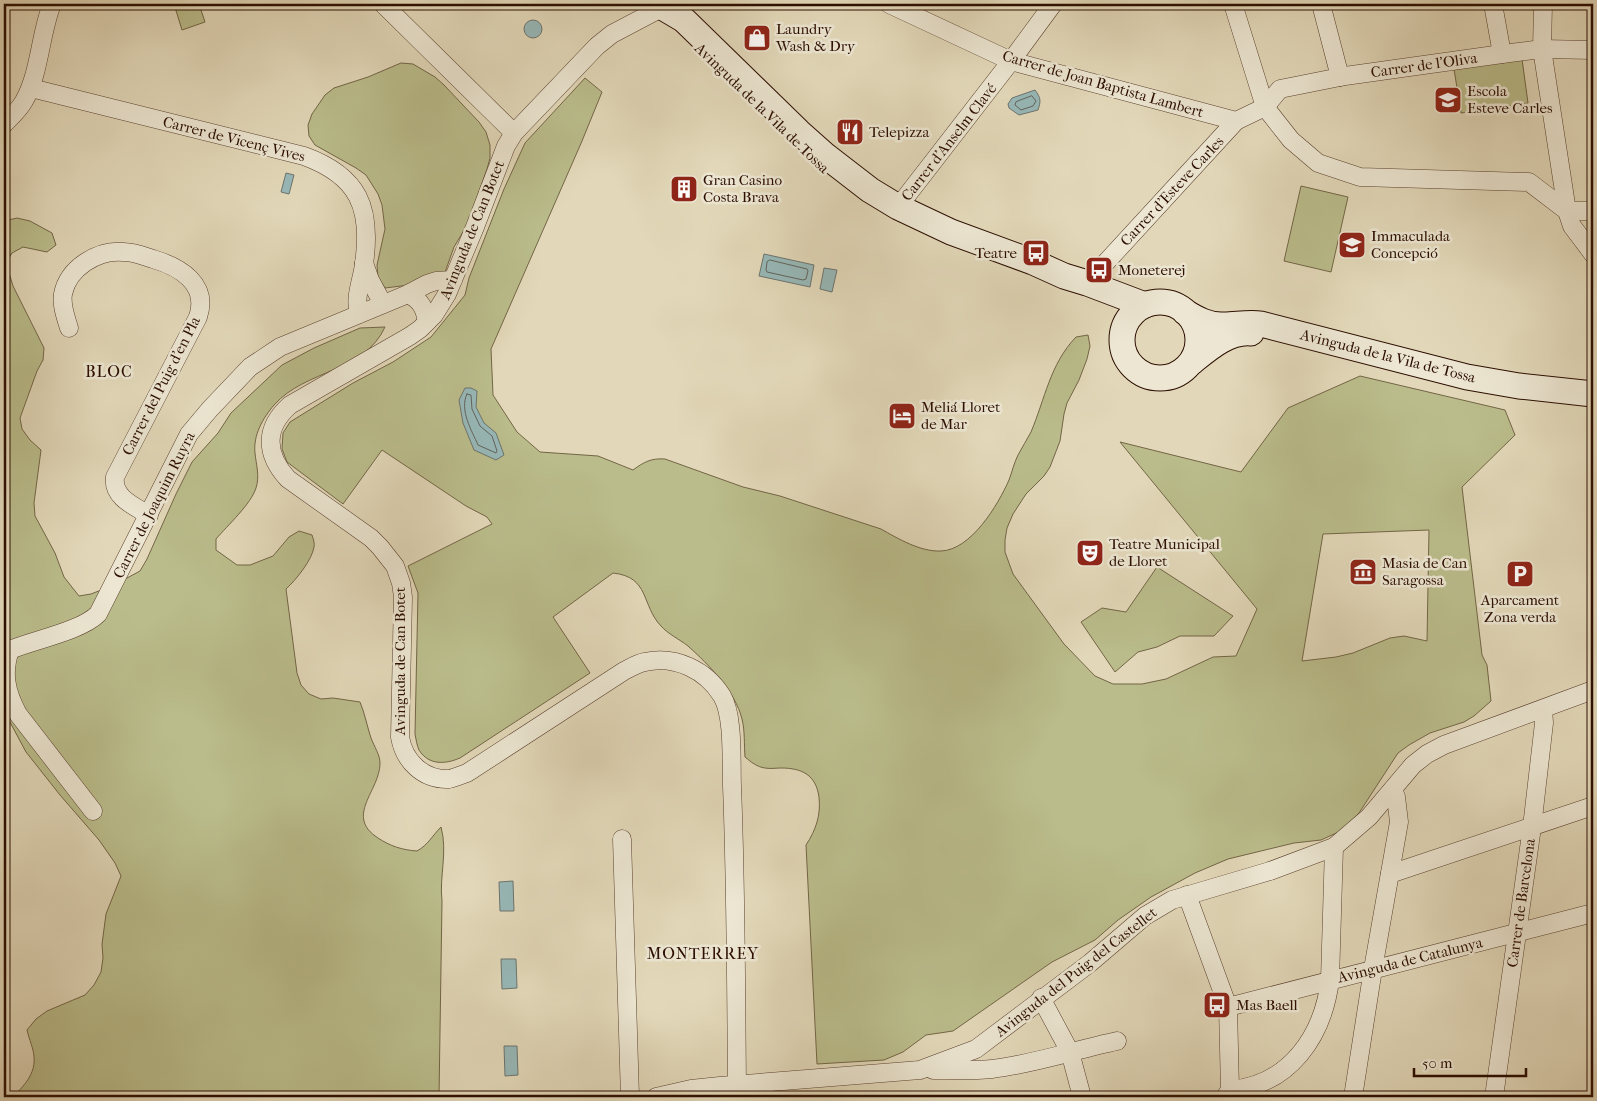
<svg xmlns="http://www.w3.org/2000/svg" width="1597" height="1101" font-family="'IM FELL French Canon',serif">
  <style>
    .green { fill: #babc8b; stroke: #736546; fill-rule: evenodd }
    .water { fill: #97b8b8; stroke: #6c746e }
    .lines { fill: none; stroke-linecap: round; stroke-linejoin: round }
    .shore { stroke: #62635c; stroke-width: 1 }
    .minor-casing { stroke: #5a402e; stroke-width: 19 }
    .secondary-casing { stroke: #2c0e00; stroke-width: 27 }
    .minor { stroke: #ece6d2; stroke-width: 18 }
    .secondary { stroke: #ece6d2; stroke-width: 25 }
    .labels { text-anchor: middle; dominant-baseline: central; stroke-width: 5; stroke-linejoin: round; paint-order: stroke }
    .poi-label { font-size: 15px; fill: #2c0e00; stroke: #ece6d2; text-anchor: start }
    .street-label { font-size: 15px; fill: #2c0e00; stroke: #ece6d2 }
    .neighbourhood-label { font-size: 16px; letter-spacing: 1px; fill: #2c0e00; stroke: #ece6d2 }
  </style>
  <rect width="100%" height="100%" fill="#e2d8b9"/>
  <filter id="stains"><feTurbulence type="fractalNoise" baseFrequency=".004" numOctaves="4"/><feColorMatrix values="0 0 0 0 .2 0 0 0 0 .09 0 0 0 0 .02 0 0 0 .5 -.17"/></filter>
  <radialGradient id="worn" r=".72"><stop offset=".6" stop-color="#630" stop-opacity="0"/><stop offset="1" stop-color="#630" stop-opacity=".3"/></radialGradient>
  <g class="green">
    <polygon points="174,4 199,4 205,22 182,30"/>
    <polygon points="1522,59 1528,103 1461,113 1454,69"/>
    <polygon points="401,63 413,64 435,77 444,85 479,122 486,132 490,145 490,158 487,169 467,225 454,247 444,275 409,285 385,288 378,277 377,265 385,229 382,205 378,194 366,175 356,168 315,145 309,136 308,125 312,114 325,95 334,88 368,77"/>
    <path d="M 585,78 L 602,92 L 582,141 L 491,349 L 493,395 L 517,432 L 540,452 L 598,456 L 633,470 C 644,462 651,458 665,459 L 743,487 L 780,496 L 881,529 C 897,538 920,552 941,551 C 971,550 998,505 1009,480 C 1012,472 1014,463 1018,455 C 1022,447 1027,440 1031,432 C 1045,399 1050,364 1076,337 L 1088,335 L 1090,346 L 1087,359 L 1079,380 L 1067,403 L 1064,414 L 1060,441 L 1050,467 L 1044,476 L 1026,494 L 1013,514 L 1007,528 L 1005,540 L 1005,552 L 1013,574 L 1064,644 L 1095,676 L 1113,684 L 1142,684 L 1166,679 L 1213,657 L 1236,656 L 1257,609 L 1120,442 L 1241,472 L 1288,408 L 1360,376 L 1505,410 L 1515,435 L 1462,487 L 1482,655 L 1487,665 L 1491,701 L 1474,716 L 1464,722 L 1430,733 L 1409,745 L 1398,753 L 1359,813 L 1343,830 L 1321,840 L 1294,843 L 1228,859 L 1195,873 L 1151,897 L 1118,920 L 1095,940 L 1052,962 L 953,1031 L 926,1035 L 903,1052 L 884,1060 L 817,1064 L 806,845 C 816,830 821,815 819,797 C 816,775 802,768 781,768 C 776,768 770,769 765,768 C 757,767 751,762 745,757 C 744,744 745,731 742,719 C 735,691 709,665 688,646 C 679,639 668,634 661,626 C 641,605 650,577 613,573 L 553,617 L 590,673 L 460,758 C 446,764 429,766 419,750 C 417,746 416,739 415,734 L 418,593 L 408,566 L 492,524 L 487,517 L 466,506 L 382,450 L 343,504 L 287,462 L 282,449 L 283,433 L 290,422 L 353,383 L 393,362 L 431,337 L 465,295 L 469,278 L 504,189 L 525,143 ZM 1429,530 L 1427,641 L 1404,636 L 1390,638 L 1353,653 L 1336,657 L 1302,661 L 1323,534 Z"/>
    <polygon points="1301,186 1348,197 1331,272 1284,261"/>
    <path d="M 17,218 L 30,221 L 52,233 L 56,245 L 47,252 L 23,247 L 12,253 L 6,263 L 13,286 L 44,348 L 43,360 L 37,371 L 20,418 L 22,429 L 30,440 L 41,450 L 34,503 L 35,516 L 55,553 L 64,577 L 79,596 L 91,594 L 114,585 L 140,571 L 147,559 L 176,494 L 192,462 L 218,433 L 231,413 L 282,365 L 314,348 L 360,328 L 385,327 C 364,373 306,369 274,405 C 263,418 253,435 255,453 C 256,464 260,476 256,488 C 251,504 228,525 216,539 L 216,550 L 237,565 L 250,565 L 273,556 L 289,537 L 299,531 L 312,535 C 313,538 315,544 314,547 C 312,560 296,580 286,589 L 297,673 L 301,685 L 309,694 L 321,699 L 333,698 L 360,702 C 365,714 367,726 371,738 C 374,746 380,755 380,763 C 380,791 344,816 378,838 C 390,846 402,850 417,851 C 428,845 432,836 441,827 C 448,852 439,877 442,901 L 439,1097 L 12,1097 C 23,1088 36,1073 34,1057 C 34,1050 29,1039 27,1030 L 36,1019 L 47,1011 L 85,995 L 94,985 L 101,972 L 103,958 L 102,944 L 106,914 L 121,876 L 115,863 L 99,840 L 60,795 L 26,752 L 4,711 L 4,221 Z"/>
    <polygon points="1157,567 1233,616 1214,636 1180,636 1157,647 1138,652 1115,672 1081,622 1102,608 1126,612"/>
  </g>
  <g class="water">
    <circle cx="533" cy="29" r="9"/>
    <path d="M 1035,90 C 1041,98 1041,101 1038,110 L 1019,115 L 1009,108 L 1008,104 L 1012,98 Z"/>
    <polygon points="286,173 294,175 289,194 281,192"/>
    <polygon points="764,254 814,265 810,287 759,276"/>
    <polygon points="824,268 837,270 832,292 820,289"/>
    <polygon points="465,388 471,388 477,391 476,407 484,423 496,433 504,455 496,460 474,450 463,423 459,400"/>
    <polygon points="513,881 514,911 500,911 499,882"/>
    <polygon points="501,959 516,959 517,988 502,989"/>
    <polygon points="504,1046 517,1046 518,1075 505,1076"/>
  </g>
  <g class="lines">
    <g class="shore">
      <polygon points="1032,96 1036,101 1033,106 1021,110 1015,105 1016,102"/>
      <polygon points="770,260 807,269 808,271 806,279 803,280 767,272 766,270 767,262"/>
      <path d="M 467,394 L 471,395 L 472,409 L 480,426 L 492,436 L 497,451 L 496,453 L 478,445 C 472,431 459,410 467,394 Z"/>
    </g>
    <defs>
      <g id="minor">
        <polyline points="383,4 514,133"/>
        <path d="M 669,4 L 612,34 L 597,46 L 514,133 L 506,146 L 475,227 L 447,294 L 434,315 L 420,329 L 410,336 L 290,405 C 264,428 265,454 288,479 L 371,538 L 380,547 L 395,566 L 401,583 L 403,597 L 400,737 C 404,761 423,780 449,779 C 455,778 461,775 467,773 L 624,671 C 630,668 638,663 645,662 C 675,655 706,670 722,696 C 734,716 731,762 732,786 C 736,885 736,985 737,1085"/>
        <polyline points="889,4 1011,61 1236,121 1265,107 1280,89 1345,76 1502,54 1542,49 1593,50"/>
        <polyline points="1233,4 1265,107 1291,140 1318,163 1360,177 1529,182 1567,211 1572,226 1593,254"/>
        <polyline points="1321,4 1340,77"/>
        <polyline points="1493,4 1502,54"/>
        <polyline points="1543,4 1542,49 1567,211 1593,211"/>
        <path d="M 31,88 L 304,156 C 359,176 372,208 364,264 C 362,281 354,297 359,314"/>
        <path d="M 4,124 C 11,117 19,110 24,101 C 40,73 40,34 52,4"/>
        <polyline points="898,207 1011,61 1053,4"/>
        <polyline points="364,263 370,280 383,304"/>
        <polyline points="1087,283 1236,121"/>
        <path d="M 408,294 C 421,300 425,309 427,322"/>
        <path d="M 69,328 C 66,318 61,305 63,294 C 68,268 98,249 124,252 C 134,252 144,256 153,259 C 180,267 209,284 198,317 L 115,477 C 112,497 134,506 149,515"/>
        <path d="M 4,650 L 10,650 C 34,640 81,631 98,614 L 189,434 L 210,409 L 250,367 L 280,347 L 408,294 L 427,284 L 436,281 L 453,280"/>
        <path d="M 10,650 C 2,673 6,692 18,714 L 93,811"/>
        <polyline points="622,839 630,1097"/>
        <polyline points="1390,874 1593,806"/>
        <polyline points="1187,895 1228,1007 1230,1090 1225,1097"/>
        <polyline points="1041,998 1070,1052 1082,1097"/>
        <polyline points="1228,1007 1593,913"/>
        <path d="M 933,1070 C 952,1070 972,1071 992,1069 C 1034,1064 1075,1050 1117,1041"/>
        <path d="M 1230,1090 C 1290,1085 1323,1036 1330,980 L 1334,847"/>
        <polyline points="656,1097 691,1089 720,1086 920,1070 976,1049 1090,963 1145,916 1172,900 1270,871 1334,847 1369,817 1413,765 1427,754 1444,745 1593,690"/>
        <polyline points="1353,1097 1373,969 1399,822 1396,797 1393,789"/>
        <polyline points="1494,1097 1532,827 1544,723 1543,709"/>
      </g>
      <g id="secondary">
        <polyline points="662,7 684,20 799,132 826,156 870,190 898,207 951,232 1033,262 1064,276 1087,283 1145,305"/>
        <circle cx="1160" cy="340" r="38"/>
        <path d="M 1185,312 C 1197,319 1209,326 1224,325 C 1236,325 1248,322 1261,324 L 1467,377 L 1519,386 L 1593,394"/>
        <path d="M 1192,362 C 1208,349 1228,331 1251,333"/>
      </g>
    </defs>
    <use href="#minor" class="minor-casing"/>
    <use href="#secondary" class="secondary-casing"/>
    <use href="#minor" class="minor"/>
    <use href="#secondary" class="secondary"/>
  </g>
  <defs>
    <symbol id="shop-square" viewBox="-11 -11 22 22"><rect x="-9" y="-9" width="18" height="18" rx="4" fill="#8f2418" stroke="#ece6d2"/><path d="M-5-2.5h2.3a2.7 3.5 0 0 1 5.4 0H5L5.5 6h-11ZM-1.5-2.5h3a1.5 2.3 0 0 0-3 0Z" fill="#fff"/></symbol>
    <symbol id="school-square" viewBox="-11 -11 22 22"><rect x="-9" y="-9" width="18" height="18" rx="4" fill="#8f2418" stroke="#ece6d2"/><path d="M0-5L7-2L0 1L-7-2ZM-4 1L0 2.5L4 1V4Q0 6-4 4Z" fill="#fff"/></symbol>
    <symbol id="restaurant-square" viewBox="-11 -11 22 22"><rect x="-9" y="-9" width="18" height="18" rx="4" fill="#8f2418" stroke="#ece6d2"/><path d="M-5-6h1v4h1v-4h1v4h1v-4h1v5L-1.5 .5V6h-2V.5L-5-1ZM5-6V6H3V1.5H1.5Q1.5-4 5-6Z" fill="#fff"/></symbol>
    <symbol id="building-square" viewBox="-11 -11 22 22"><rect x="-9" y="-9" width="18" height="18" rx="4" fill="#8f2418" stroke="#ece6d2"/><path d="M-4-6H4V6H1V3H-1V6H-4ZM-2.5-4.3h1.7v1.8h-1.7ZM.8-4.3h1.7v1.8H.8ZM-2.5-1h1.7V.8h-1.7ZM.8-1h1.7V.8H.8Z" fill="#fff"/></symbol>
    <symbol id="bus-square" viewBox="-11 -11 22 22"><rect x="-9" y="-9" width="18" height="18" rx="4" fill="#8f2418" stroke="#ece6d2"/><path d="M-5-6H5V4H4V6H2V4H-2V6H-4V4H-5ZM-3.5-4V0h7V-4ZM-3.5 1.2v1.5H-2V1.2ZM2 1.2v1.5H3.5V1.2Z" fill="#fff"/></symbol>
    <symbol id="hotel-square" viewBox="-11 -11 22 22"><rect x="-9" y="-9" width="18" height="18" rx="4" fill="#8f2418" stroke="#ece6d2"/><path d="M-6-4.5h1.5V1H6V5H4.5V3h-9V5H-6ZM-4 0a1.8 1.8 0 1 1 3.6 0ZM.5 0V-2.5h3Q6-2.5 6 0Z" fill="#fff"/></symbol>
    <symbol id="theatre-square" viewBox="-11 -11 22 22"><rect x="-9" y="-9" width="18" height="18" rx="4" fill="#8f2418" stroke="#ece6d2"/><path d="M-5-5.5Q0-4 5-5.5V0Q5 5 0 6Q-5 5-5 0ZM-3.3-2.5H-1v1.5H-3.3ZM1-2.5H3.3v1.5H1ZM-2.8 1Q0 5.5 2.8 1Z" fill="#fff"/></symbol>
    <symbol id="museum-square" viewBox="-11 -11 22 22"><rect x="-9" y="-9" width="18" height="18" rx="4" fill="#8f2418" stroke="#ece6d2"/><path d="M0-6L6-3V-2H-6V-3ZM-5-1h2V3h-2ZM-1-1h2V3h-2ZM3-1h2V3H3ZM-6 4H6V6H-6Z" fill="#fff"/></symbol>
    <symbol id="parking-square" viewBox="-11 -11 22 22"><rect x="-9" y="-9" width="18" height="18" rx="4" fill="#8f2418" stroke="#ece6d2"/><path d="M-3.5-5.5H1a3.5 3.5 0 0 1 0 7H-1V5.5H-3.5ZM-1-3.4V-.6H.8a1.4 1.4 0 0 0 0-2.8Z" fill="#fff"/></symbol>
  </defs>
  <g fill-rule="evenodd">
    <use href="#shop-square" x="741" y="22" width="32" height="32"/>
    <use href="#school-square" x="1432" y="84" width="32" height="32"/>
    <use href="#restaurant-square" x="834" y="116" width="32" height="32"/>
    <use href="#building-square" x="668" y="173" width="32" height="32"/>
    <use href="#school-square" x="1336" y="229" width="32" height="32"/>
    <use href="#bus-square" x="1020" y="237" width="32" height="32"/>
    <use href="#bus-square" x="1083" y="254" width="32" height="32"/>
    <use href="#hotel-square" x="886" y="400" width="32" height="32"/>
    <use href="#theatre-square" x="1074" y="537" width="32" height="32"/>
    <use href="#museum-square" x="1347" y="556" width="32" height="32"/>
    <use href="#parking-square" x="1504" y="558" width="32" height="32"/>
    <use href="#bus-square" x="1201" y="989" width="32" height="32"/>
  </g>
  <g class="labels">
    <g class="poi-label">
      <text x="776" y="29">Laundry<tspan x="776" dy="17">Wash &amp; Dry</tspan></text>
      <text x="1467" y="91">Escola<tspan x="1467" dy="17">Esteve Carles</tspan></text>
      <text x="869" y="132">Telepizza</text>
      <text x="703" y="180">Gran Casino<tspan x="703" dy="17">Costa Brava</tspan></text>
      <text x="1371" y="236">Immaculada<tspan x="1371" dy="17">Concepció</tspan></text>
      <text x="1017" y="253" text-anchor="end">Teatre</text>
      <text x="1118" y="270">Moneterej</text>
      <text x="921" y="407">Meliá Lloret<tspan x="921" dy="17">de Mar</tspan></text>
      <text x="1109" y="544">Teatre Municipal<tspan x="1109" dy="17">de Lloret</tspan></text>
      <text x="1382" y="563">Masia de Can<tspan x="1382" dy="17">Saragossa</tspan></text>
      <text x="1520" y="600" text-anchor="middle">Aparcament<tspan x="1520" dy="17">Zona verda</tspan></text>
      <text x="1236" y="1005">Mas Baell</text>
    </g>
    <g class="street-label">
      <text transform="translate(1424 65) rotate(-8)">Carrer de l'Oliva</text>
      <text transform="translate(1103 84) rotate(16)">Carrer de Joan Baptista Lambert</text>
      <text transform="translate(762 108) rotate(44)">Avinguda de la Vila de Tossa</text>
      <text transform="translate(234 139) rotate(14)">Carrer de Vicenç Vives</text>
      <text transform="translate(949 142) rotate(-52)">Carrer d'Anselm Clavé</text>
      <text transform="translate(1172 191) rotate(-47)">Carrer d'Esteve Carles</text>
      <text transform="translate(472 230) rotate(-68)">Avinguda de Can Botet</text>
      <text transform="translate(1388 356) rotate(14)">Avinguda de la Vila de Tossa</text>
      <text transform="translate(161 386) rotate(-63)">Carrer del Puig d'en Pla</text>
      <text transform="translate(154 505) rotate(-63)">Carrer de Joaquim Ruyra</text>
      <text transform="translate(400 661) rotate(-90)">Avinguda de Can Botet</text>
      <text transform="translate(1521 903) rotate(-82)">Carrer de Barcelona</text>
      <text transform="translate(1410 960) rotate(-14)">Avinguda de Catalunya</text>
      <text transform="translate(1076 972) rotate(-38)">Avinguda del Puig del Castellet</text>
    </g>
    <g class="neighbourhood-label">
      <text x="109" y="371">BLOC</text>
      <text x="703" y="953">MONTERREY</text>
    </g>
  </g>
  <rect width="1597" height="1101" fill="none" stroke="#e2d8b9" stroke-width="20"/>
  <rect x="5" y="5" width="1587" height="1091" fill="none" stroke="#2c0e00" stroke-width="2.5"/>
  <rect x="10" y="10" width="1577" height="1081" fill="none" stroke="#2c0e00"/>
  <path d="M1414 1068v8h112v-8" fill="none" stroke="#2c0e00" stroke-width="2.5"/>
  <text x="1422" y="1068" font-size="15" fill="#2c0e00" stroke="#ece6d2" stroke-width="4" paint-order="stroke">50 m</text>
  <rect width="100%" height="100%" filter="url(#stains)"/>
  <rect width="100%" height="100%" fill="url(#worn)"/>
</svg>
